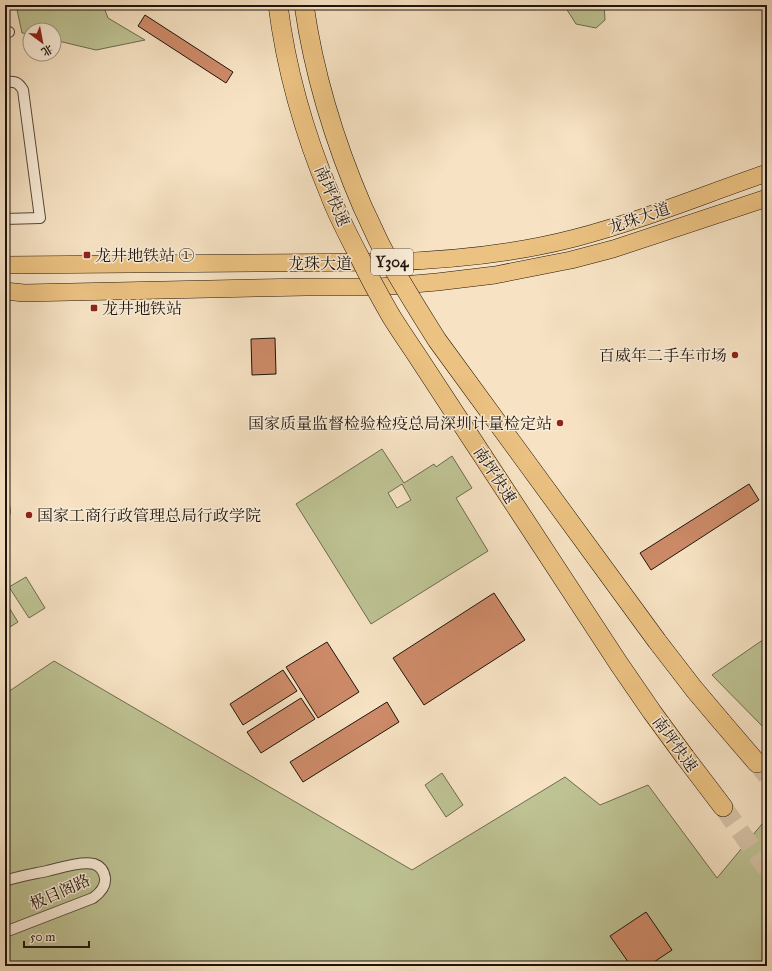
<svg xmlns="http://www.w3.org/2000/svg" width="772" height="971" font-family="'IM FELL Great Primer','Noto Serif SC',serif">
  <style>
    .green { fill: #bec394; stroke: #6e6c50; fill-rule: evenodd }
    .water { fill: #9ebdba; stroke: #6b7974 }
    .building { fill: #ce8b69; stroke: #1e140c }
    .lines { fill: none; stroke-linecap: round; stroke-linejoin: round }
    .highway-tunnel { stroke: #d6c4a8; stroke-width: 19; stroke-dasharray: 19 10; stroke-linecap: butt }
    .street-casing { stroke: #54483a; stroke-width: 12 }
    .primary-casing { stroke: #1e140c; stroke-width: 18 }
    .highway-casing { stroke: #1e140c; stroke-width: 20 }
    .street { stroke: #faedd9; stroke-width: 10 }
    .primary { stroke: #ecc282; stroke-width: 17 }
    .highway { stroke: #ecc282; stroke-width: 19 }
    .highway-bridge-casing { stroke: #1e140c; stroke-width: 20; stroke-linecap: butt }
    .highway-bridge { stroke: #ecc282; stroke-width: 19 }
    .poi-dot { fill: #8f2418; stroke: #faedd9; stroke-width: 1.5 }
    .labels { text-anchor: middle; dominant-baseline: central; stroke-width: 3; stroke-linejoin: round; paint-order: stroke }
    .shield { fill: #faedd9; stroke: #60554a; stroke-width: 1 }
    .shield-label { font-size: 15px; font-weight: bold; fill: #1e140c }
    .street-label { font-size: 16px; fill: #1e140c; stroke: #faedd9 }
    .poi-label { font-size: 16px; fill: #1e140c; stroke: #faedd9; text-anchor: start }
  </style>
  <rect width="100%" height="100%" fill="#f7e3c4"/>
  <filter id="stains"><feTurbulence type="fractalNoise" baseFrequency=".005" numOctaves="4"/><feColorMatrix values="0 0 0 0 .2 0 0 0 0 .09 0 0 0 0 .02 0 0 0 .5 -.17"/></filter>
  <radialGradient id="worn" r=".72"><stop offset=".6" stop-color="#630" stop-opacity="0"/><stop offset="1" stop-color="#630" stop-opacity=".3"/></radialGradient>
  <g class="green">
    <polygon points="16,5 103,5 108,18 145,40 96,50 54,40 54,30 30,30 30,34 22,33"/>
    <polygon points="564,5 604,5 605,20 596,28 576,24"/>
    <path d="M 382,449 L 404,483 L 434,464 L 436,467 L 452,456 L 472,488 L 456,498 L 488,551 L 371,624 L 296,504 ZM 402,484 L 411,500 L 397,508 L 388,493 Z"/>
    <polygon points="26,577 45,608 29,618 9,587"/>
    <polygon points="5,601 18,622 5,630"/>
    <polygon points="767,637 767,731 712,675"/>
    <polygon points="54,661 412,870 565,777 600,805 648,785 717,878 767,818 767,966 5,966 5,694"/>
    <polygon points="442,773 463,805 446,817 425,785"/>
  </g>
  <path class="water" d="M 5,496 C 11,506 13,514 5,524 Z"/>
  <g class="building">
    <polygon points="145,15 233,72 226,83 138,26"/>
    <polygon points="275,338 276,374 252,375 251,339"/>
    <polygon points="749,484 759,500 651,570 640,553"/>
    <polygon points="494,593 525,640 424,705 393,658"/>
    <polygon points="327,642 359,692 318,718 286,667"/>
    <polygon points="283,670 297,691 243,725 230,704"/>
    <polygon points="301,698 315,719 261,753 247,732"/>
    <polygon points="387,702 399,722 303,782 290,762"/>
    <polygon points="646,912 672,950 648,966 631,966 610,936"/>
  </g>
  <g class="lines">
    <g class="highway-tunnel">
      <polyline points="757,763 767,776"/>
      <polyline points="723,807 767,869"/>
    </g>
    <defs>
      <g id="street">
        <polyline points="5,34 9,32"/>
        <path d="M 5,82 C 15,81 18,82 23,90 L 40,218 L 5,219"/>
        <path d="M 5,881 C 19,876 33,874 47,871 C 60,868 81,861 94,864 C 100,866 104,871 105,878 C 106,887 100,893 93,898 L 5,932"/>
      </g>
      <g id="primary">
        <path d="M 5,265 L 389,262 C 452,260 514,254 575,238 C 640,221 703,195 767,173"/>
        <polyline points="5,291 24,293 306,287 379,287 437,282 495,275 571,260 613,249 767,198"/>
      </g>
      <g id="highway">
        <polyline points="721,721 757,763"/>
        <polyline points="685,757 723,807"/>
      </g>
    </defs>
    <use href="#street" class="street-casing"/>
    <use href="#primary" class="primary-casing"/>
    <use href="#highway" class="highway-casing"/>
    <use href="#street" class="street"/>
    <use href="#primary" class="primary"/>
    <use href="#highway" class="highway"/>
    <defs>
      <g id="highway-bridge">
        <path d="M 278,5 C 286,69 305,135 330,195 C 338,216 349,237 360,258 C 369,277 380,297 391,316 C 399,329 408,342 416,354 L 619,664 L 652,712 L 685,757"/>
        <path d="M 304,5 C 314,75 335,143 363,208 C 369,220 374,232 380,244 C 397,277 417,308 437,340 L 657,641 L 694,689 L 721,721"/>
      </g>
    </defs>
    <use href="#highway-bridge" class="highway-bridge-casing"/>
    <use href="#highway-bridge" class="highway-bridge"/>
  </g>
  <g class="poi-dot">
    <rect x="83" y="251" width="8" height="8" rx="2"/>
    <rect x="90" y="304" width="8" height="8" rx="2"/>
    <circle cx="735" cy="355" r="4"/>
    <circle cx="560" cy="423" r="4"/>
    <circle cx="29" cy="515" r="4"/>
  </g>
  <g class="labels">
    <rect class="shield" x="371" y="249" width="42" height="26" rx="3"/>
    <g class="shield-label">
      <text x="392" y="262">Y304</text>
    </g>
    <g class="street-label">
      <text transform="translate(332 196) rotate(67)">南坪快速</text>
      <text transform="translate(639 218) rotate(-19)">龙珠大道</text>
      <text x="320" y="263">龙珠大道</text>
      <text transform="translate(495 475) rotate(57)">南坪快速</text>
      <text transform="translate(675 744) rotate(54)">南坪快速</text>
      <text transform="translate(60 892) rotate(-24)">极目阁路</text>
    </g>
    <g class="poi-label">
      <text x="95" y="255">龙井地铁站 ①</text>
      <text x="102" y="308">龙井地铁站</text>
      <text x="727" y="355" text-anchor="end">百威年二手车市场</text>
      <text x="552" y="423" text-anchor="end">国家质量监督检验检疫总局深圳计量检定站</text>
      <text x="37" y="515">国家工商行政管理总局行政学院</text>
    </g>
  </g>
  <rect width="772" height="971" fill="none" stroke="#f7e3c4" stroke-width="20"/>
  <rect x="6" y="6" width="760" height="959" fill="none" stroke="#1e140c" stroke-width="2"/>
  <rect x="10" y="10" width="752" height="951" fill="none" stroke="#1e140c"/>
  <g transform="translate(42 42) rotate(148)"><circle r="19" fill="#faedd9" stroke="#a29687"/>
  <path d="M0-3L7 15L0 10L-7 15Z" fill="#8f2418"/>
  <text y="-6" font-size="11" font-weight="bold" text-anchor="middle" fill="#1e140c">北</text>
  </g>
  <path d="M24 941v6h65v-6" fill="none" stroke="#1e140c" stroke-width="2"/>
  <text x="30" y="941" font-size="12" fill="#1e140c" stroke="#faedd9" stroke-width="3" paint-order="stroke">50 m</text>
  <rect width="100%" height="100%" filter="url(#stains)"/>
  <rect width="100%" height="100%" fill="url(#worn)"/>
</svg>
